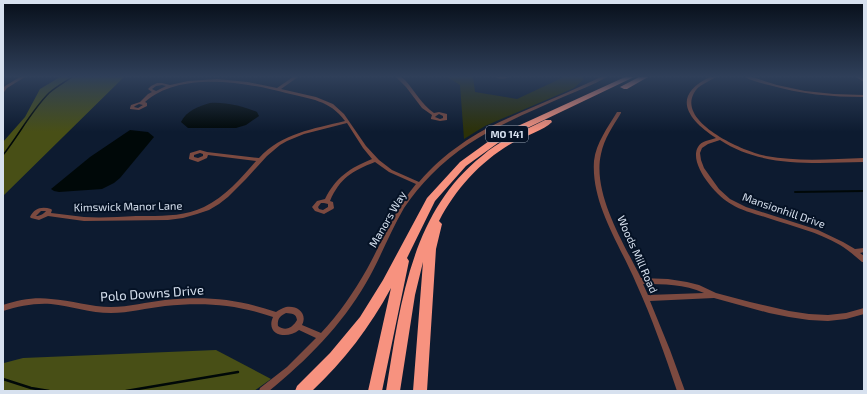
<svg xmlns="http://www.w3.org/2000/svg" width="867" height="394" font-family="'Exo 2',sans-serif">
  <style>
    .green { fill: #2c3108 }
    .forest { fill: #484f16 }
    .water { fill: #000808 }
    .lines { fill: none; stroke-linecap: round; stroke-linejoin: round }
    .stream-far2 { stroke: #000808; stroke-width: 1.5 }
    .stream-far1 { stroke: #000808; stroke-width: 2 }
    .stream { stroke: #000808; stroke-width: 2.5 }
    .street { fill: #7c4a40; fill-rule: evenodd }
    .highway { fill: #f7927f; fill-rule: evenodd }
    .labels { text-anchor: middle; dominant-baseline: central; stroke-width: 4; stroke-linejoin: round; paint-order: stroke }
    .shield { fill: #051225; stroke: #98a3b2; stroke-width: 1 }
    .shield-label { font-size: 10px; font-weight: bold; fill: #d7e1ef }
    .street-label { font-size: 11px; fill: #d7e1ef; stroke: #051225 }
    .near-street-label { font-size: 13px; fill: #d7e1ef; stroke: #051225 }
  </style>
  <rect width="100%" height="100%" fill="#0d1b30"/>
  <polygon class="green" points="447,77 473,77 475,92 517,99 564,77 582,77 584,79 574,88 485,126 464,139 460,85"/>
  <g class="forest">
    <polygon points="60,77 124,77 3,196 3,142 25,117 40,89"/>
    <polygon points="216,350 271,379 254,391 3,391 4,363 23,358"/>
  </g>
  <g class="water">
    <path d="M 210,103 C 226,102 242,106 257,112 L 259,116 L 246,125 L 236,128 L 188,128 L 181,122 C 186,111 199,106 210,103 Z"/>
    <polygon points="130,130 148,132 154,137 120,178 114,183 102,189 59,192 54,191 51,189 90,157"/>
  </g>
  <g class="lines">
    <path class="stream-far2" d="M 3,155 C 19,135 31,111 49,93 C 56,87 65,82 72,77"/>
    <polyline class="stream-far1" points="795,192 864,191"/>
    <g class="stream">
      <polyline points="3,379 31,388 49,391"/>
      <polyline points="126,391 238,372"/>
    </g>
    <g class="street">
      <polygon points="20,77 25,77 7,88 4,92 3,92 3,88 5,86"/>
      <path d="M 293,77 L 298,77 L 281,89 L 316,97 L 333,104 L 344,114 L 366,146 L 379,160 L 392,170 L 419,182 C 431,168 445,155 460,145 C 482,129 506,119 531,108 C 554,98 578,88 601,77 L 607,77 C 593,85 577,91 563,97 C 514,119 469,136 431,175 C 421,185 412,196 404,208 C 390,232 380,259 366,283 C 341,326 307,360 269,391 L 259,391 L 260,388 L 287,367 L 316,338 L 299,330 C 287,340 265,335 273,317 C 236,304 203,302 165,306 C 147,308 129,313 111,313 C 90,313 71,306 51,304 C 34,303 19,306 3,311 L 3,305 C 19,300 34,297 51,299 C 71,300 91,307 111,307 C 129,307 147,302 165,300 C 206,296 238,299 276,312 C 279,310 282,308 286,307 C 297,305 308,313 302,325 L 321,333 C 339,314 354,292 367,269 C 383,240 395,209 416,184 L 389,172 L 375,162 C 352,171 340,178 330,201 L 333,202 L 334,208 L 333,209 L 324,214 L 315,211 L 312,207 L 317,201 L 325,199 C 336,177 350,168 372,159 L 363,148 L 347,123 L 304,134 L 287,141 L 280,145 L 267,156 L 246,179 L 228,197 L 219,204 L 209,210 L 197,214 L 183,218 L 168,220 L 84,221 L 48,216 L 39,220 L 31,218 L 30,217 C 34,208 42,206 51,209 L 52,210 L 51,213 C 62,214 73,216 84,217 C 101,218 118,217 136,216 C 159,216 183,217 204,207 C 225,197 241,178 256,161 L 208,155 L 207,158 L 198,162 L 189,159 L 189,158 L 190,153 L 200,150 L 207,152 L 259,158 C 282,133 313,129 345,121 C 330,100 310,99 286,93 C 245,82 180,71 145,102 L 147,103 L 147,106 L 139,110 L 130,109 L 130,108 L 131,105 L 140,102 L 148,94 L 152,92 L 148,89 L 151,86 L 157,83 L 162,83 L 170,85 L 188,81 L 217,79 L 248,82 L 277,88 ZM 162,85 L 166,86 L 156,91 L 152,89 L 156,86 ZM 139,104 L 143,105 L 138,108 L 134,107 L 135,106 ZM 200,153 L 203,154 L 203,156 L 198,158 L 194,157 L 194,155 ZM 321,203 L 324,203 L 328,204 L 328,207 L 323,210 L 319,209 L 318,207 ZM 41,211 L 46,211 C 44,214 39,216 36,216 ZM 286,313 C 292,314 296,313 297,320 C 293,327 286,332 278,326 C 277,319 280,316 286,313 Z"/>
      <path d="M 396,77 L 401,77 L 405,80 C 415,91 422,105 434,113 L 439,112 L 447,114 L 447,120 L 440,121 L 431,119 L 431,118 L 432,115 L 422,108 L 406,87 ZM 439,114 L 443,116 L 443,118 L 440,119 L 435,117 L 436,116 Z"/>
      <path d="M 496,77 L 508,77 C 505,79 499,79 496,77 Z"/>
      <path d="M 710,77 L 716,77 C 708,82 698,85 694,93 C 677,123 745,152 766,156 C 799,162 832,159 864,158 L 864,162 C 816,163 762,168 720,140 L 708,144 L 702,148 L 700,153 L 701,160 L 704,168 L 719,189 L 730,199 L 746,207 L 818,230 L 843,242 L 855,249 L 864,248 L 864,252 L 860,253 L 864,256 L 864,262 L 862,262 C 855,256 848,250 840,245 C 818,232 792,226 768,218 C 756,214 742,211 731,204 C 717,197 688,164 698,147 C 701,141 710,140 716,138 C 688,120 670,96 710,77 Z"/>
      <path d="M 745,77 L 752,77 L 777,85 L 805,91 L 834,94 L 864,95 L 864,97 C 832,97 800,94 769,85 C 761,83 752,81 745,77 Z"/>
      <polygon points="856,77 861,77 864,79 864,82"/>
      <path d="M 617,112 L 621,112 L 621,113 C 613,126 604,139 601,154 C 592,193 624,244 641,278 L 668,279 L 687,282 L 699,285 L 716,293 L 750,302 L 789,311 L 809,314 L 828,315 L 846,313 L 864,308 L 864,314 L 846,319 L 828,321 L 809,320 L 789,317 L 769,313 L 714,298 L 650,301 L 670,350 L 685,391 L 677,391 C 665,355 652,318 636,283 C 620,245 591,204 594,161 C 596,143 608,127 617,112 ZM 643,284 C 664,284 684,284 704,293 L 648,295 Z"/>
    </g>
    <g class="highway">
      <path d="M 625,77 L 634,77 L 502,140 L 466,166 L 435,201 L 407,258 L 409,261 L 382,391 L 368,391 L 391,288 C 370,327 344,361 312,391 L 295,391 L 297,386 L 330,353 L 360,317 L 383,280 L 427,198 L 460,162 L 496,136 Z"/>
      <polygon points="639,77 648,77 627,89 624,89 620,87"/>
      <path d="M 545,120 L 551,120 L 552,122 C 544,130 525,136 514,142 C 482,160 456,188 439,221 L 442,224 L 436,249 L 427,391 L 413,391 L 423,262 L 415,295 L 400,391 L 386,391 C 400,307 410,213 482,156 C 500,140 524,131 545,120 Z"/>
    </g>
  </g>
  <linearGradient id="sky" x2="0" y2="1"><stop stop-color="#070f1a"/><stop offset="0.58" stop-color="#2f3f59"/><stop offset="1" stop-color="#2f3f59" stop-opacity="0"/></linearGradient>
  <rect width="867" height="132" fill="url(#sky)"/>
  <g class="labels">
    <rect class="shield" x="486" y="126" width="42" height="16" rx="3"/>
    <g class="shield-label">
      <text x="507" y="134">MO 141</text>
    </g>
    <g class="street-label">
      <text transform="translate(128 206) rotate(-1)">Kimswick Manor Lane</text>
      <text transform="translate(784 210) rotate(19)">Mansionhill Drive</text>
      <text transform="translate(387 219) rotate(-60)">Manors Way</text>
      <text transform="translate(638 254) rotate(66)">Woods Mill Road</text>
    </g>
    <g class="near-street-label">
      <text transform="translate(152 293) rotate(-4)">Polo Downs Drive</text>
    </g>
  </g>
  <rect width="867" height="394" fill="none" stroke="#d7e1ef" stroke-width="8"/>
</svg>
